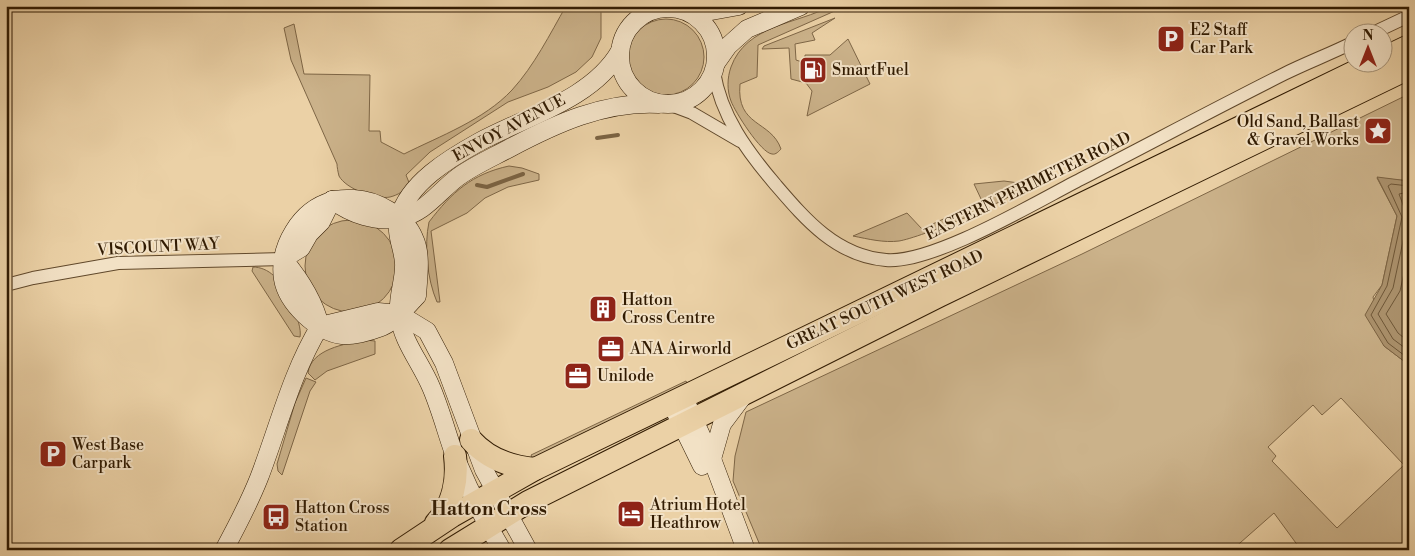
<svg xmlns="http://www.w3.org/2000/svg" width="1415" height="556" font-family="'Libre Bodoni',serif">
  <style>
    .green { fill: #cbb28a; stroke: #7e6646; fill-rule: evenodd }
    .water { fill: #ac936e; stroke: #7b6343 }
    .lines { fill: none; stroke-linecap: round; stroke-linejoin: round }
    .shore { stroke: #6e5738; stroke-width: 1 }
    .stream { stroke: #7b6343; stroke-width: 4 }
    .street-casing { stroke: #60482b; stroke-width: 14 }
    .secondary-casing { stroke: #311b02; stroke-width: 19 }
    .highway-casing { stroke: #311b02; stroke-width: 24 }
    .street { stroke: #f2e1c5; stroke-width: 12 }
    .secondary { stroke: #f2e1c5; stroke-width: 18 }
    .highway { stroke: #ebd1a6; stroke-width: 22 }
    .labels { text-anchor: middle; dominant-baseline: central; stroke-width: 4; stroke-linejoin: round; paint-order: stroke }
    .poi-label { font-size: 16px; fill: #311b02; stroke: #f2e1c5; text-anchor: start }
    .street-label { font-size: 16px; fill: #311b02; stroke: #f2e1c5 }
    .quarter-label { font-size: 19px; font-weight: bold; fill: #311b02; stroke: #f2e1c5 }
  </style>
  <rect width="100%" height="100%" fill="#ebd1a6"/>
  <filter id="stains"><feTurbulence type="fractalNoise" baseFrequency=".004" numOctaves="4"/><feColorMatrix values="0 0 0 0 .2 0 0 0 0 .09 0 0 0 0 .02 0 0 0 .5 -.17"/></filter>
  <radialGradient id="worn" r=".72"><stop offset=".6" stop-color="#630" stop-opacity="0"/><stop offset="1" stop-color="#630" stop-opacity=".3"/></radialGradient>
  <g class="green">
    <path d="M 566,6 L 601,6 L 601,38 L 592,57 L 576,72 L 548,87 L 508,102 L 430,152 L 406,175 L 410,185 C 404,191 398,195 390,197 C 376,200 346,189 339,176 C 338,172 337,167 337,164 L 291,60 L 284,28 L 294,24 L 304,74 L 370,75 L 369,131 L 380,131 L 381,142 L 404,154 C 440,136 484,120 512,90 C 534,66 550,34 566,6 Z"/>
    <path d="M 831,6 L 846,6 L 758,45 L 757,77 L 740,84 C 736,127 771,120 781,149 C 779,151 776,155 772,154 C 761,153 735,112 731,101 C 727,91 727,78 731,67 C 746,25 797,24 831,6 Z"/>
    <polygon points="835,18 812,33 815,40 795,44 796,60 805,63 805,55 830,55 848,39 870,84 807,116 812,91 806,83 791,79 789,48 762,49 764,46"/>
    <circle cx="666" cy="57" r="38"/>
    <path d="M 1409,94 L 1409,181 L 1377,178 L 1397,216 L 1382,285 L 1373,297 L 1384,346 L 1409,365 L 1409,550 L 1301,550 L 1274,513 L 1232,550 L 762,550 L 733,481 L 735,456 L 746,412 L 1082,254 ZM 1341,398 L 1404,465 L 1337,528 L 1272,461 L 1276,456 L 1268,447 L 1313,405 L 1322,415 Z"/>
    <path d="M 509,166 L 522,168 L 539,174 L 539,180 L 508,187 L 485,198 L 467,213 L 431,231 L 440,302 L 437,302 C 427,279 424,246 429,222 C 452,192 472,174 509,166 Z"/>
    <path d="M 1004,181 L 1026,184 C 1017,199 919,238 899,241 C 884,243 868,239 853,236 L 907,213 L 922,229 L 982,201 L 974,184 Z"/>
    <circle cx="351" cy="266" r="46"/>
    <path d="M 253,267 C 260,267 268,270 274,276 C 284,288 303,322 300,337 L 294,336 L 252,271 Z"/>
    <path d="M 365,340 L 375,341 L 375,354 L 327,371 L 315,380 L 308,373 C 311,349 345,344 365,340 Z"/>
    <polygon points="306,378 316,382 310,391 282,475 278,471 277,464 295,403"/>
    <polygon points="686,381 688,385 533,459 531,455"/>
  </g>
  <polygon class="water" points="1377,177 1409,181 1409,365 1384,346 1365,315 1382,285 1397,216"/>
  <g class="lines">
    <g class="shore">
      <polyline points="1409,186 1391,184 1388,186 1402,217 1387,286 1371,315 1388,343 1409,359"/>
      <polyline points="1409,192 1399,194 1408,218 1393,288 1378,314 1393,339 1409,351"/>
      <polyline points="1409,251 1400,291 1386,314 1398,333 1409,342"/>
    </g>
    <g class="stream">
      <polyline points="597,138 618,135"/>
      <polyline points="477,185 487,187 523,174"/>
    </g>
    <defs>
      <g id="street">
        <polyline points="1375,32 1409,16"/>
        <path d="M 714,72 C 721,116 747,151 775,184 C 805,219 836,256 886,260 C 933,264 1036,202 1081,179 C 1149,144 1216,108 1284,74 C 1306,63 1330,54 1352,43"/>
        <polyline points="668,104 692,113 740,141"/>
        <polyline points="6,285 33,278 118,263 283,259"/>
      </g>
      <g id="secondary">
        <circle cx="668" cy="56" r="48"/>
        <polyline points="687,10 706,12 739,6"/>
        <polyline points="716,63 728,46 747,29 801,6"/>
        <path d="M 354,199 C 377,200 405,216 414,238 C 422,254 418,279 417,296 C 406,307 394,323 379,328 C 369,332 352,336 342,335 C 317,332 287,303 283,279 C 278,247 300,210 332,201 C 338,198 347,199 354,199 Z"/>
        <path d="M 332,200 C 351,214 376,223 400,218 C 425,213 438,192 458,177 C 473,166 491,158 508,149 C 555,124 604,101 659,104"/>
        <path d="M 283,259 C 300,279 314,301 320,326"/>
        <polyline points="283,259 301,248 309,234 321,222 332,200"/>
        <polyline points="320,326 378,312 399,314 427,331 444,363 484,470 528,550"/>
        <polyline points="683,396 712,459 746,550"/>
        <polyline points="676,413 702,466"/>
        <polyline points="712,459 722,424 743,396"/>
        <path d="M 224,550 C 237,526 249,503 259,478 C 279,426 291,374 320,326"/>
        <path d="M 502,550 C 484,520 469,490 456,459 C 447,435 441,410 431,387 C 421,363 402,341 399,315 C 397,297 405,280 404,263 C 403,247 395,235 399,218 C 408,183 450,158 479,142 C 525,117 593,99 620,51"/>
      </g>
      <g id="highway">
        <polyline points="1382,59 1409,46"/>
        <path d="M 471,440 C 488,459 510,467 535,469"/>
        <path d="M 436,523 C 453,505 458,480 455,456"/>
        <polyline points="401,550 452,516 535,469 1375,62"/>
        <polyline points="450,550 528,502 939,296 1409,68"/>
      </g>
    </defs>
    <use href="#street" class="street-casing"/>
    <use href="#secondary" class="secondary-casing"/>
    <use href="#highway" class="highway-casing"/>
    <use href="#street" class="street"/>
    <use href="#secondary" class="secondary"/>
    <use href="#highway" class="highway"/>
  </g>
  <defs>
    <symbol id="parking-square" viewBox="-11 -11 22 22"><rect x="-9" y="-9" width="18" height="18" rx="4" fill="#8f2418" stroke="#f2e1c5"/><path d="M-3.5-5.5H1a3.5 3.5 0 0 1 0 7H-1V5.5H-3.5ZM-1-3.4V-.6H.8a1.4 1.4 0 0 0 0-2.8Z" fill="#fff"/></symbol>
    <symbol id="fuel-square" viewBox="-11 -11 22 22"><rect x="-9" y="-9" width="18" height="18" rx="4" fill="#8f2418" stroke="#f2e1c5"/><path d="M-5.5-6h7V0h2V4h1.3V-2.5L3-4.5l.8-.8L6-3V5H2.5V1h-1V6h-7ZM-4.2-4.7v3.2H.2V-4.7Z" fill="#fff"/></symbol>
    <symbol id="sight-square" viewBox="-11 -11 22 22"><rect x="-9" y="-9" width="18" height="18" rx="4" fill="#8f2418" stroke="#f2e1c5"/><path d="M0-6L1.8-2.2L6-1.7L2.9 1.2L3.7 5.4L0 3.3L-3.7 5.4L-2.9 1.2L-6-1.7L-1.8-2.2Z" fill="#fff"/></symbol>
    <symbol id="building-square" viewBox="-11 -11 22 22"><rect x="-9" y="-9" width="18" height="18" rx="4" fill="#8f2418" stroke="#f2e1c5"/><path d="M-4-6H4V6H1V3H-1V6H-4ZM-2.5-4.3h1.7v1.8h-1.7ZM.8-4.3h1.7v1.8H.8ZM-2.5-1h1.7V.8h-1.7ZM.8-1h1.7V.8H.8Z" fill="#fff"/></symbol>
    <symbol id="office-square" viewBox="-11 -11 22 22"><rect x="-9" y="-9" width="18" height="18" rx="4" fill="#8f2418" stroke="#f2e1c5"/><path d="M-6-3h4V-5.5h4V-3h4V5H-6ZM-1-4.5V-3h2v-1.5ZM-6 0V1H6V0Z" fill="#fff"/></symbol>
    <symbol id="hotel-square" viewBox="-11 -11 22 22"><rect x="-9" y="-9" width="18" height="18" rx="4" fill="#8f2418" stroke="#f2e1c5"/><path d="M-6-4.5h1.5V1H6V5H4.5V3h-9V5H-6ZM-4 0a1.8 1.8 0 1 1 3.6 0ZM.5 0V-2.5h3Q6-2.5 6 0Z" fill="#fff"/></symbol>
    <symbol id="bus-square" viewBox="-11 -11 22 22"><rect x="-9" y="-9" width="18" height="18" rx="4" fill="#8f2418" stroke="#f2e1c5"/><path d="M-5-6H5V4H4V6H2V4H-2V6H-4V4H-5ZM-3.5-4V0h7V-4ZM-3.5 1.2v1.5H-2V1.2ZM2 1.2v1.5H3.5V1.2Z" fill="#fff"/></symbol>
  </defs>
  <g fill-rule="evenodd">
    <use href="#parking-square" x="1155" y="23" width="32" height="32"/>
    <use href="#fuel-square" x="797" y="54" width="32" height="32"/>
    <use href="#sight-square" x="1362" y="115" width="32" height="32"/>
    <use href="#building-square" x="587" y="293" width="32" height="32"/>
    <use href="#office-square" x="595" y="333" width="32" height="32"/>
    <use href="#office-square" x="562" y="360" width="32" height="32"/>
    <use href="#parking-square" x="37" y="438" width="32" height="32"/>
    <use href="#hotel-square" x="615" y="498" width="32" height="32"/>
    <use href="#bus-square" x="260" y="501" width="32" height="32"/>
  </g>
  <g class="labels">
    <g class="poi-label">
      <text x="1190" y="30">E2 Staff<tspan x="1190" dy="18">Car Park</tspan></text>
      <text x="832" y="70">SmartFuel</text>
      <text x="1359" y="122" text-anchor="end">Old Sand, Ballast<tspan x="1359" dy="18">&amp; Gravel Works</tspan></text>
      <text x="622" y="300">Hatton<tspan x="622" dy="18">Cross Centre</tspan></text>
      <text x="630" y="349">ANA Airworld</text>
      <text x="597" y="376">Unilode</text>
      <text x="72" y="445">West Base<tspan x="72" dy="18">Carpark</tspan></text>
      <text x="650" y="505">Atrium Hotel<tspan x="650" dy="18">Heathrow</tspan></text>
      <text x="295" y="508">Hatton Cross<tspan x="295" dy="18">Station</tspan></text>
    </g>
    <g class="street-label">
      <text transform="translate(509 128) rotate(-28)">ENVOY AVENUE</text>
      <text transform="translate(1028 186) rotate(-26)">EASTERN PERIMETER ROAD</text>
      <text transform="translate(158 247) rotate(-3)">VISCOUNT WAY</text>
      <text transform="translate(885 300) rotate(-25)">GREAT SOUTH WEST ROAD</text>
    </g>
    <g class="quarter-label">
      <text x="489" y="509">Hatton Cross</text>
    </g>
  </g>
  <rect width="1415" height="556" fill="none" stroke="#ebd1a6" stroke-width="25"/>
  <rect x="8" y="8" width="1400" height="541" fill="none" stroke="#311b02" stroke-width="2.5"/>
  <rect x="12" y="12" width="1390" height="531" fill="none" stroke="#311b02"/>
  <g transform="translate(1368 48)"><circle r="24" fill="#f2e1c5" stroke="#a59277"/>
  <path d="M0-4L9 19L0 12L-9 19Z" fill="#8f2418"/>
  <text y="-8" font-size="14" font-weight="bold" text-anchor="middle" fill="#311b02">N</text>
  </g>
  <rect width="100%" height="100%" filter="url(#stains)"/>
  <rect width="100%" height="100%" fill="url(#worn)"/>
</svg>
